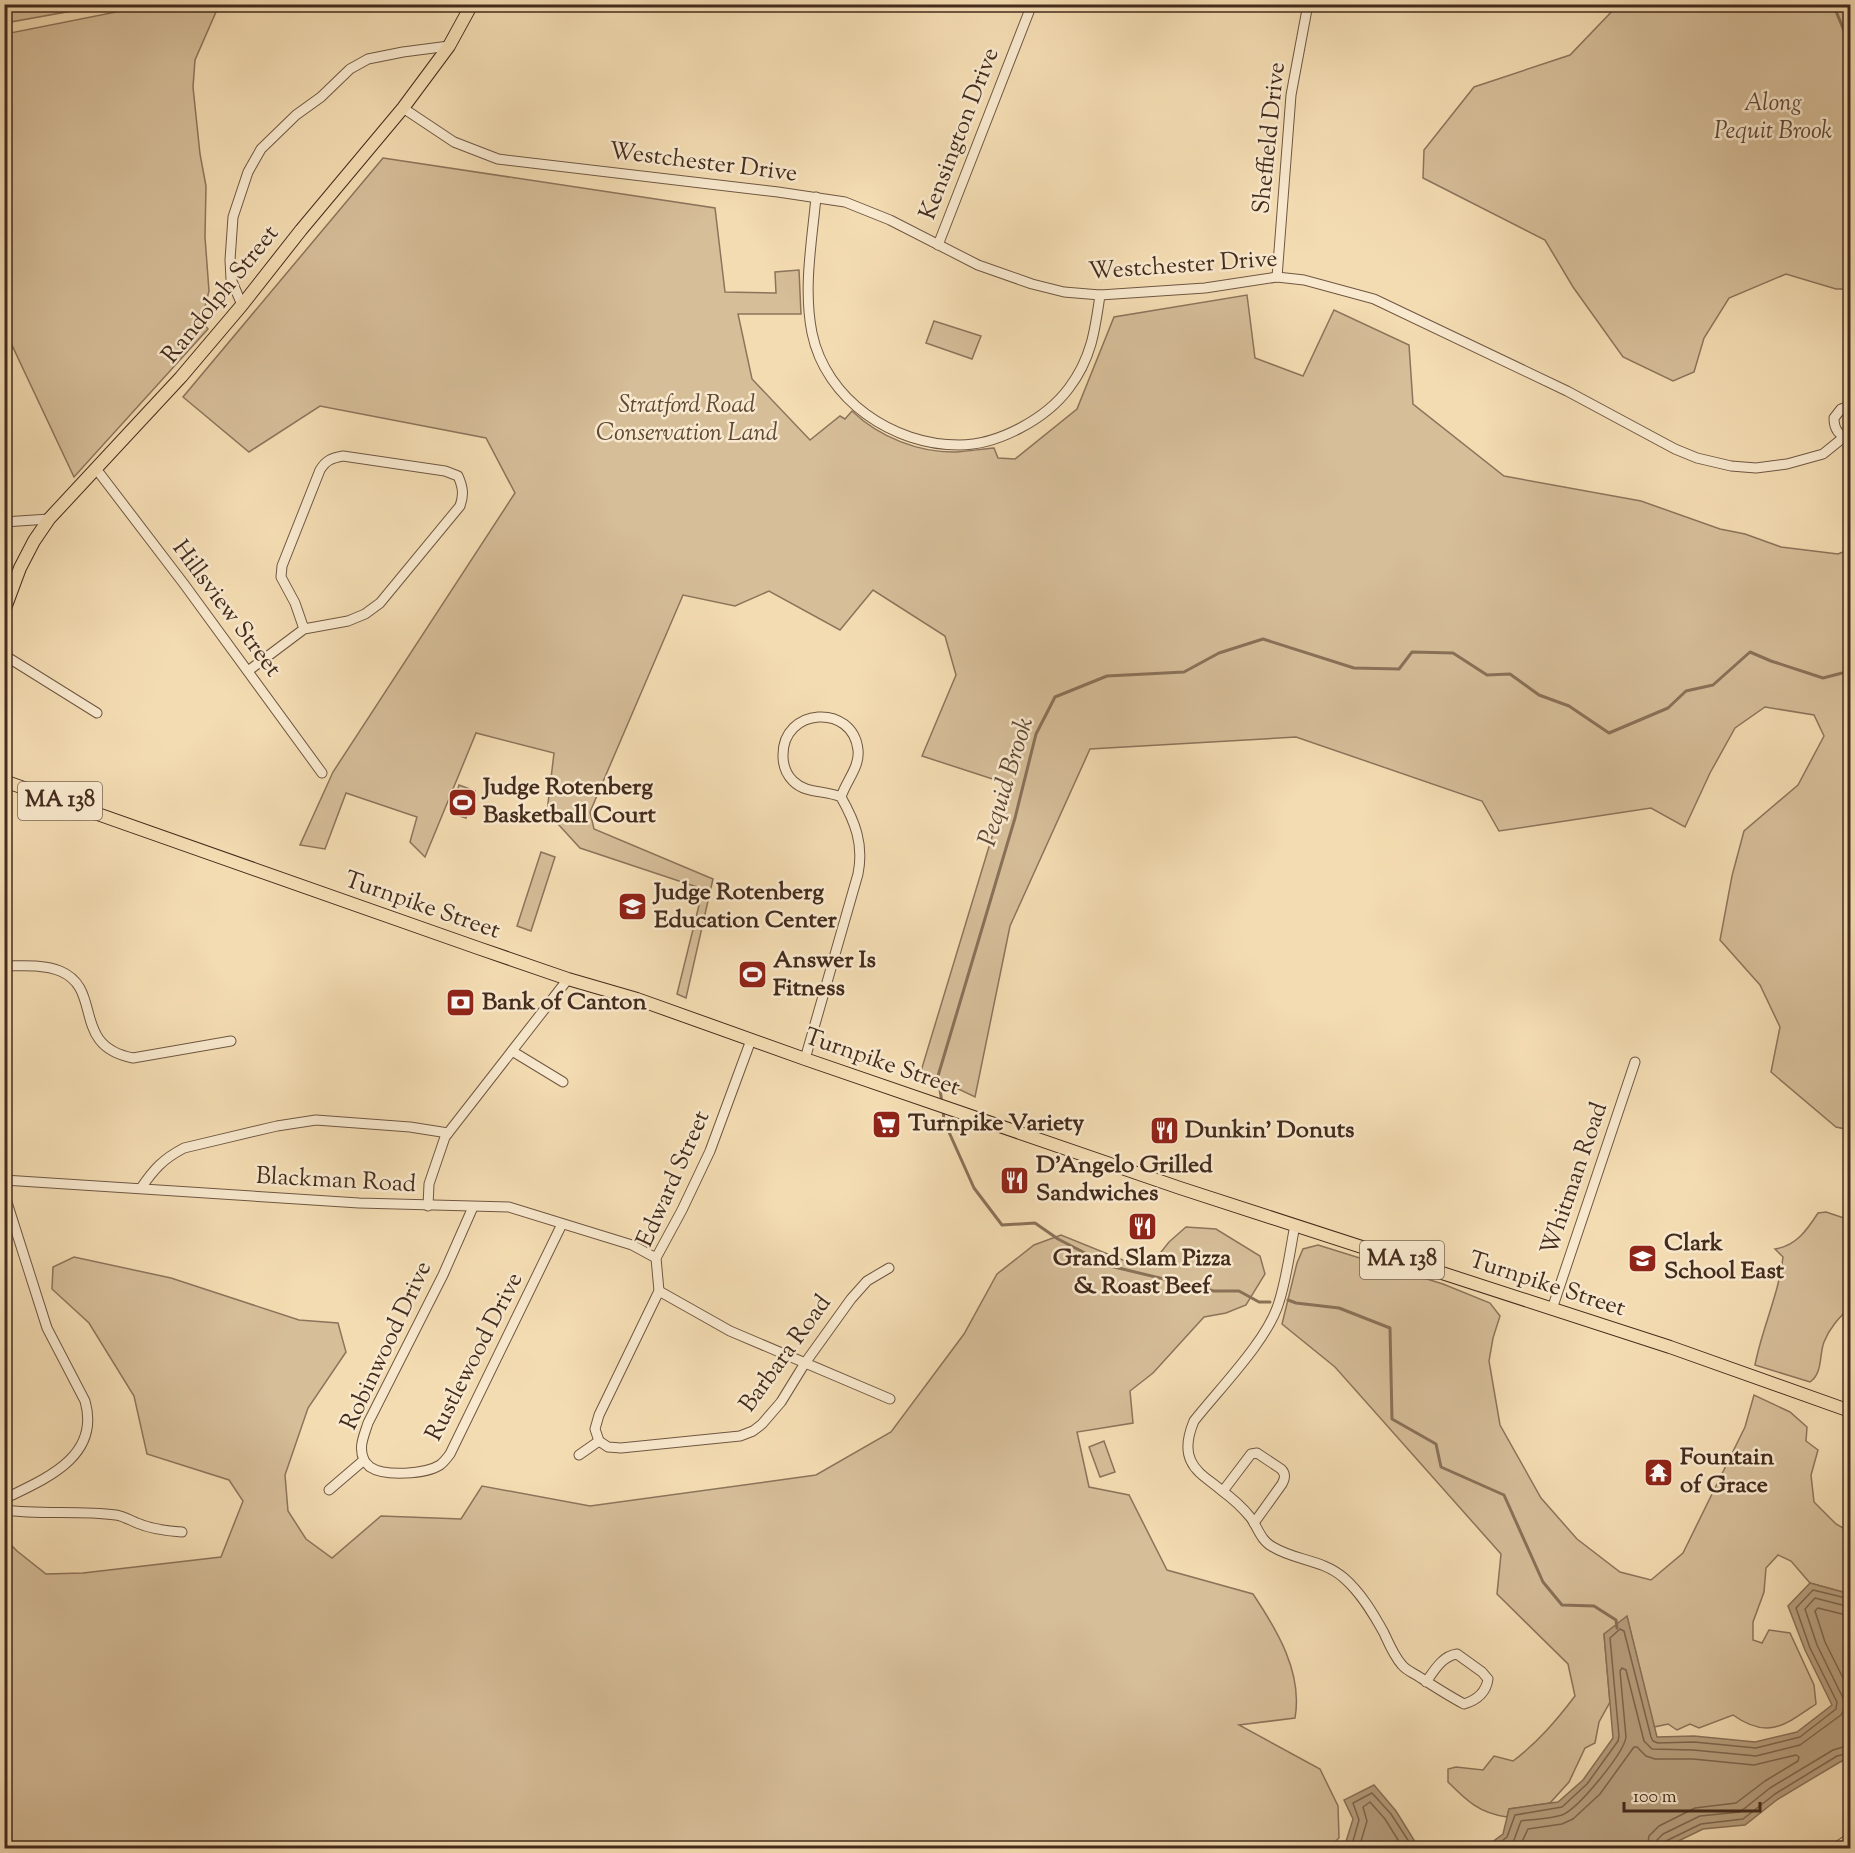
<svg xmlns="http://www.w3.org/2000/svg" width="1855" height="1853" font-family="'Sorts Mill Goudy',serif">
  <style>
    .green { fill: #d6be99; stroke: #8c745b; stroke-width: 1.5 }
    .water { fill: #b8a07f; stroke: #897158; stroke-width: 1.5 }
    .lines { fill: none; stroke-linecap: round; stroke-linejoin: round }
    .shore { stroke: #7e664e; stroke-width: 1.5 }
    .stream { stroke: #897158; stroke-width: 3 }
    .minor-casing { stroke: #6f5742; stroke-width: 11 }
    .major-casing { stroke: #432b1d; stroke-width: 14 }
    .minor { stroke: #f8e8cd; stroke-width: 9 }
    .major { stroke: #f4dcb2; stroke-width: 12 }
    .labels { text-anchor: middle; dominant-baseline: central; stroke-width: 5; stroke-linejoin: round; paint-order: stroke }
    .shield { fill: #f8e8cd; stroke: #796452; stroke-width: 1.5 }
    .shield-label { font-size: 22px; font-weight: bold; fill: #432b1d }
    .park-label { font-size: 24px; font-style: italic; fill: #604836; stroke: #f8e8cd }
    .street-label { font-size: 24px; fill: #432b1d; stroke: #f8e8cd }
    .poi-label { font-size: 24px; font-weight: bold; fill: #432b1d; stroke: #f8e8cd; text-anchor: start }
    .water-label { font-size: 26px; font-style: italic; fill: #604836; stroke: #f8e8cd }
  </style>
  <rect width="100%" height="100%" fill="#f4dcb2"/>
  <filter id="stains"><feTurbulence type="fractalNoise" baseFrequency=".00333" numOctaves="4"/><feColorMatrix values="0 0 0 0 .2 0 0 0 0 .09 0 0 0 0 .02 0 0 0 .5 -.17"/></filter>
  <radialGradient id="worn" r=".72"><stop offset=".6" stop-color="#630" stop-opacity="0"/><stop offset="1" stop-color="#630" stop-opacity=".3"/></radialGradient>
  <g class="green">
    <polygon points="5,4 105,4 105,5 5,23"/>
    <polygon points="151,5 219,5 195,60 193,87 200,154 206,186 205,237 209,291 205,307 198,316 208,329 74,477 10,341 8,296 4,293 5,34"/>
    <polygon points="1618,5 1850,5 1850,289 1836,289 1786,274 1729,298 1704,338 1694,372 1673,381 1623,357 1573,287 1545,240 1423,178 1424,150 1474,87 1570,55"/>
    <path d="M 383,158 L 715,208 L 725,292 L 776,293 L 775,272 L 799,270 L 801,314 L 738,314 L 752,379 L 810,440 L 840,416 L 845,419 L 852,411 C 879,437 919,453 957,452 C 970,451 982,449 994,448 L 998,458 L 1015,459 L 1077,409 L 1114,317 L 1247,295 L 1255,358 L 1303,376 L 1334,310 L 1409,345 L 1413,404 L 1504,476 L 1641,501 L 1720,529 L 1745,534 L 1781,547 L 1838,554 L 1850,549 L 1850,1130 L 1836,1127 L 1771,1072 L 1780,1027 L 1760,985 L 1720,940 L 1732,876 L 1744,831 L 1798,785 L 1824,736 L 1814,715 L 1765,707 L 1735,728 L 1710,773 L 1685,827 L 1651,808 L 1499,831 L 1482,801 L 1296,737 L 1090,749 L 1010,926 L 975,1097 L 921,1071 L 1008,784 L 922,756 L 956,675 L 945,636 L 873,590 L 840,630 L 769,591 L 735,606 L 683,595 L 590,812 L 594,829 L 713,879 L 686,998 L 677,994 L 703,889 L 580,848 L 547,812 L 554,753 L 476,733 L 425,857 L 410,842 L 417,817 L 346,793 L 325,849 L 300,845 L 333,772 L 515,493 L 486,438 L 320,406 L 249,452 L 183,397 Z"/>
    <polygon points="934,321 981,336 972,359 926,343"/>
    <polygon points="459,785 475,791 466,818 450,813"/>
    <polygon points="541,852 555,857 531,931 517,926"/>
    <path d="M 1826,1212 L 1850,1220 L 1850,1307 C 1839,1318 1830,1327 1824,1342 C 1819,1355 1823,1373 1810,1382 L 1755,1365 C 1762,1328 1779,1294 1783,1257 L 1775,1249 C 1796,1246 1807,1230 1818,1213 Z"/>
    <path d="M 1186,1227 L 1216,1229 L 1260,1256 L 1265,1274 L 1246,1305 L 1226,1313 L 1204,1317 L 1153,1373 L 1130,1391 L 1133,1423 L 1077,1432 L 1089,1487 L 1129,1495 L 1167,1570 L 1253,1594 C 1277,1630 1303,1673 1295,1718 L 1239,1725 L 1320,1769 L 1338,1806 L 1339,1838 L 1328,1848 L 5,1848 L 5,1539 L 17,1551 L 46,1574 L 83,1573 L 221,1557 L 243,1501 L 229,1480 L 147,1454 L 134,1396 L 89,1323 L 52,1289 L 53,1267 L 74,1257 L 171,1278 L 299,1320 L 338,1323 L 346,1352 L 308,1408 L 285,1475 L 288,1511 L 306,1539 L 332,1558 L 381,1516 L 461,1519 L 482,1486 L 590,1506 L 816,1475 L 891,1432 L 964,1334 L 997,1274 L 1034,1245 L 1061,1235 L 1135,1265 L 1150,1266 L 1169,1242 Z"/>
    <path d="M 1318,1245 L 1443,1284 L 1490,1303 L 1500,1316 L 1493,1338 L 1489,1361 L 1500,1425 L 1541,1498 L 1577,1539 L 1620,1572 L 1651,1580 L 1683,1553 L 1745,1427 L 1754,1395 L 1790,1412 L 1807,1427 L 1806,1441 L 1818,1450 L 1811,1475 L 1814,1502 L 1836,1524 L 1850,1532 L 1850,1594 L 1810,1583 L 1791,1561 L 1778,1555 L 1766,1568 L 1764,1592 L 1753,1622 L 1753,1640 L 1762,1643 L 1769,1630 L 1790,1633 L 1814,1685 L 1816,1704 C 1785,1725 1768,1740 1733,1715 L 1699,1728 L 1690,1724 L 1677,1730 L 1668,1724 L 1654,1727 L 1627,1617 L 1604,1634 L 1610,1702 L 1599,1722 L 1595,1743 L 1585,1748 L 1569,1782 L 1550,1803 L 1509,1809 L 1507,1817 C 1479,1813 1467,1801 1448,1782 L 1448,1769 L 1456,1767 L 1483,1770 L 1494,1756 L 1513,1761 C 1538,1742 1556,1721 1575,1696 L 1568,1664 L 1497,1594 L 1501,1554 L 1335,1367 L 1282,1324 L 1297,1263 L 1303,1249 Z"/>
    <polygon points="1104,1441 1115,1472 1100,1477 1089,1447"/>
  </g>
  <g class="water">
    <polygon points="1810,1583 1850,1594 1850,1758 1840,1762 1778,1799 1745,1825 1703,1829 1664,1848 1484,1848 1503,1834 1509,1809 1558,1802 1583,1780 1613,1738 1604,1634 1627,1616 1657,1737 1694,1736 1755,1742 1797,1732 1832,1705 1805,1650 1788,1606"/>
    <polygon points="1374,1785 1396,1811 1417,1845 1447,1846 1456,1848 1344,1848 1353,1819 1344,1800"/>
  </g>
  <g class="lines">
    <g class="shore">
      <polyline points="1850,1616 1818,1608 1815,1611 1825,1642 1850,1692"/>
      <polyline points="1351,1848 1359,1820 1353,1803 1372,1793 1391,1814 1413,1848"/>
      <polyline points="1359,1848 1367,1821 1363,1807 1370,1802 1385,1819 1403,1848"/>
      <polyline points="1493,1848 1507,1837 1515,1815 1562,1807 1587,1784 1618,1741 1619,1736 1610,1638 1620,1629 1624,1631 1651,1737 1653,1741 1658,1743 1694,1742 1756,1748 1800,1737 1836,1709 1837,1702 1810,1648 1796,1608 1813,1590 1850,1599"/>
      <path d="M 1506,1848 L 1514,1840 L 1521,1821 C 1534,1819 1549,1819 1562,1815 C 1578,1809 1624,1753 1626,1737 L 1620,1671 L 1622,1668 L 1626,1670 L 1644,1741 L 1652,1749 L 1693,1750 L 1756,1756 L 1800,1745 L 1841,1715 L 1845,1707 L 1843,1698 L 1817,1645 L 1805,1609 L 1815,1598 L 1850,1607"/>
      <polyline points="1519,1848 1528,1829 1562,1824 1573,1819 1600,1794 1634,1747 1637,1747 1646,1756 1655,1759 1693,1759 1754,1765 1796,1755 1799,1757 1798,1761 1765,1781 1736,1803 1695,1808 1659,1826 1649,1836 1647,1848"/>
      <polyline points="1656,1848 1657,1840 1663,1834 1700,1816 1740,1812 1770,1788 1833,1750 1850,1745"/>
      <polyline points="1663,1848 1666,1841 1701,1824 1743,1819 1775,1794 1837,1756 1850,1753"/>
    </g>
    <g class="stream">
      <polyline points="1833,4 1850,45"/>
      <polyline points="942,1103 938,1076 1015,818 1036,734 1055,697 1107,676 1184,672 1219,653 1263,639 1354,668 1399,669 1412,652 1453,653 1487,675 1510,674 1539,695 1569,706 1609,733 1668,708 1686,691 1713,685 1750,652 1771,661 1823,678 1850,671"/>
      <polyline points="943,1109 944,1121 974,1188 1002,1225 1035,1223 1058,1239 1110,1266 1214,1291 1239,1291 1259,1302 1270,1302"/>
      <polyline points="1288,1300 1296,1303 1339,1308 1390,1328 1392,1419 1436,1444 1441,1467 1504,1495 1543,1582 1562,1605 1594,1606 1616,1620 1617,1628"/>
    </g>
    <defs>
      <g id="minor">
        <polyline points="403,108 454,142 498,159 778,192 845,202 890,220 978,265 1032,284 1064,292 1100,295 1205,288 1277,277 1304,280 1374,299 1567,391 1675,449 1697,458 1731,466 1756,468 1787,464 1823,454 1844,437"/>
        <path d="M 816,197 C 812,241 803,288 812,333 C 826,400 893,445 959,445 C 998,445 1046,419 1069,388 C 1091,359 1095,331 1100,295"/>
        <polyline points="938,245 1032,4"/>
        <polyline points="1277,277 1291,95 1308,4"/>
        <polyline points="242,305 231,279 230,260 233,217 248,172 261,149 296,115 321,97 350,69 368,59 403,52 449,46"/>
        <path d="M 1848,438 C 1838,435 1834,429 1834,418 L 1841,409 L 1850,406"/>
        <polyline points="97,470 184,584 322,773"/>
        <polyline points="4,522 49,519"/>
        <polyline points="4,655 97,713"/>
        <path d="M 248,671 L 304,629 L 295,603 L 281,577 L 282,566 L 320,470 C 326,460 332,458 343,456 L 445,471 L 458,476 C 463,487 464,495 460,506 L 380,603 L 365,614 L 348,621 L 304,629"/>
        <path d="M 4,966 C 23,966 43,964 60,971 C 104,989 70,1046 133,1058 L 231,1041"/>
        <polyline points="512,1051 563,1082"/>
        <path d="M 805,1059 L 858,874 C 864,844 855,822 841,797 C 846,781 860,767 858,750 C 853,703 782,707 783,756 C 783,765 786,774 793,781 C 806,794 825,790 841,797"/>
        <polyline points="4,1180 359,1203 509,1207 632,1245 656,1258"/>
        <path d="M 141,1188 C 154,1169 163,1159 184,1148 L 277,1126 L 316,1120 L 410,1127 L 448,1133"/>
        <path d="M 4,1193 L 47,1328 L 85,1401 C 101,1457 45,1479 4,1499"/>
        <polyline points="428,1206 429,1184 445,1137 568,979"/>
        <path d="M 1295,1225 C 1290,1250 1287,1277 1279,1302 C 1268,1340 1219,1389 1194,1421 C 1189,1433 1185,1449 1191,1461 C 1197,1474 1211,1481 1221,1490 C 1232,1498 1243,1508 1251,1518 C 1258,1528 1261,1541 1273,1547 C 1296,1561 1322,1559 1344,1578 C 1361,1593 1373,1613 1384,1633 C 1389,1644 1394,1656 1402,1665 C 1407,1671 1414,1673 1421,1678 C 1435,1687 1449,1696 1464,1704 C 1477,1700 1486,1693 1488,1679 L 1482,1672 L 1457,1654 C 1442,1656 1434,1671 1426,1682"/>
        <polyline points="659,1291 730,1331 890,1399"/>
        <polyline points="1552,1309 1635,1062"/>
        <polyline points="599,1441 608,1447 621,1448 740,1436 753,1431 762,1424 781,1402 805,1363 851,1299 867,1281 889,1268"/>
        <polyline points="579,1455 599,1441 595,1429 599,1415 659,1291 656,1258 682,1210 710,1151 751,1040"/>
        <path d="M 364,1460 C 364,1461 370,1467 370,1467 C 385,1477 426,1474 440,1465 C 444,1462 447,1458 450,1454 L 562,1224"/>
        <path d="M 329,1490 L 364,1460 C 358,1447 364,1436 368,1423 L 443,1275 L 473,1207"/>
        <path d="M 1223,1491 L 1251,1454 L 1257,1453 L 1281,1469 C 1286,1474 1285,1478 1282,1484 L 1254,1523"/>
        <path d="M 4,1510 C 41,1515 79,1510 116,1515 C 123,1516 130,1520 137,1523 C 151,1529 167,1531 182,1532"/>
        <polyline points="1835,1848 1850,1838"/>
      </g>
      <g id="major">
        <polyline points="4,611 20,568 34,541 49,519 181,377 242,305 301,230 403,108 449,46 472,4"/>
        <polyline points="4,781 478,948 568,979 637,999 805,1059 1180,1188 1670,1347 1850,1411"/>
      </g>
    </defs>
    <use href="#minor" class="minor-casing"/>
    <use href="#major" class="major-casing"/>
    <use href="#minor" class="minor"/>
    <use href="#major" class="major"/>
  </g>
  <defs>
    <symbol id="stadium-square" viewBox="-11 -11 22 22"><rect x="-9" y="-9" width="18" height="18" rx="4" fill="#8f2418" stroke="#f8e8cd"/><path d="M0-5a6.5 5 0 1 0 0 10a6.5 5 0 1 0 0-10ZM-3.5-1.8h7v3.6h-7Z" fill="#fff"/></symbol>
    <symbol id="school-square" viewBox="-11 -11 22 22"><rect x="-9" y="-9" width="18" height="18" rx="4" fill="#8f2418" stroke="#f8e8cd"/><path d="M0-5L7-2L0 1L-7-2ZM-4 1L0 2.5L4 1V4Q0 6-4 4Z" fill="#fff"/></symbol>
    <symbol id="bank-square" viewBox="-11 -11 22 22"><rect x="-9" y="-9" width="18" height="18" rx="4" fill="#8f2418" stroke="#f8e8cd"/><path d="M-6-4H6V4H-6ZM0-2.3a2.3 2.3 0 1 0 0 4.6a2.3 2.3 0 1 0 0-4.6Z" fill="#fff"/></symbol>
    <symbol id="supermarket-square" viewBox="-11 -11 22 22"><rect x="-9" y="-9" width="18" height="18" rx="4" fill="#8f2418" stroke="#f8e8cd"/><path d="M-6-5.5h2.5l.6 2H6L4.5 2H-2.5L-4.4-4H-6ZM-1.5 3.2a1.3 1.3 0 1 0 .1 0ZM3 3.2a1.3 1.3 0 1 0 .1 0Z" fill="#fff"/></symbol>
    <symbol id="restaurant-square" viewBox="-11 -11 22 22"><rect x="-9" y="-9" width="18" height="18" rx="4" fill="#8f2418" stroke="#f8e8cd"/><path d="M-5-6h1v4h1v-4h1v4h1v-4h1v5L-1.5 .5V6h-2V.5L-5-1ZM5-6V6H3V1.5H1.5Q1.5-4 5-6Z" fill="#fff"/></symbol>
    <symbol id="temple-square" viewBox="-11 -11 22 22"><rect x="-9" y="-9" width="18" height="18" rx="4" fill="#8f2418" stroke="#f8e8cd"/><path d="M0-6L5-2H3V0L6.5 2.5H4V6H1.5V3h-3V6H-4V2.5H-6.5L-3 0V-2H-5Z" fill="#fff"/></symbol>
  </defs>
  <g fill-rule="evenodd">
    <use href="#stadium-square" x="446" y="786" width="33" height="33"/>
    <use href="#school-square" x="616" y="890" width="33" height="33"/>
    <use href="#stadium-square" x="736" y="958" width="33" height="33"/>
    <use href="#bank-square" x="444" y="986" width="33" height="33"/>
    <use href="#supermarket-square" x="870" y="1108" width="33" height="33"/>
    <use href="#restaurant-square" x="1148" y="1114" width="33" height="33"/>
    <use href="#restaurant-square" x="998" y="1164" width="33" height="33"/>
    <use href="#restaurant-square" x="1126" y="1210" width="33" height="33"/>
    <use href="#school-square" x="1626" y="1242" width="33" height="33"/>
    <use href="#temple-square" x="1642" y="1456" width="33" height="33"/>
  </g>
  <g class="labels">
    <g class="shield">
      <rect x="18" y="782" width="84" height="38" rx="4.5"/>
      <rect x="1360" y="1241" width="84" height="38" rx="4.5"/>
    </g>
    <g class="shield-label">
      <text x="60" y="801">MA 138</text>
      <text x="1402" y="1260">MA 138</text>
    </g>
    <g class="park-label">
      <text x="1773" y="104">Along<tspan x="1773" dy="28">Pequit Brook</tspan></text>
      <text x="687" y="406">Stratford Road<tspan x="687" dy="28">Conservation Land</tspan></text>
    </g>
    <g class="street-label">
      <text transform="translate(960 134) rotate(-69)">Kensington Drive</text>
      <text transform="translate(1270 138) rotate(-84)">Sheffield Drive</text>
      <text transform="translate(703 163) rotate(7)">Westchester Drive</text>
      <text transform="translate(1183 266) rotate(-4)">Westchester Drive</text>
      <text transform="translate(221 295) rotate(-51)">Randolph Street</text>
      <text transform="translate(226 609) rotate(53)">Hillsview Street</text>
      <text transform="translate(422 906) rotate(19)">Turnpike Street</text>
      <text transform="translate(882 1063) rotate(19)">Turnpike Street</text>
      <text transform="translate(674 1179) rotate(-66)">Edward Street</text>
      <text transform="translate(1575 1179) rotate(-71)">Whitman Road</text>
      <text transform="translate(336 1181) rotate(3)">Blackman Road</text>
      <text transform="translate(1547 1285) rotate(18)">Turnpike Street</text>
      <text transform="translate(387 1346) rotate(-65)">Robinwood Drive</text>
      <text transform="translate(786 1354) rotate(-54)">Barbara Road</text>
      <text transform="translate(475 1357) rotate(-63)">Rustlewood Drive</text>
    </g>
    <g class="poi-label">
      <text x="483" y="788">Judge Rotenberg<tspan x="483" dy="28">Basketball Court</tspan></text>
      <text x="654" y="893">Judge Rotenberg<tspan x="654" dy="28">Education Center</tspan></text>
      <text x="773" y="961">Answer Is<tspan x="773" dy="28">Fitness</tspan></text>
      <text x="482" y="1003">Bank of Canton</text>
      <text x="908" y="1124">Turnpike Variety</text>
      <text x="1185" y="1131">Dunkin' Donuts</text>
      <text x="1036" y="1166">D'Angelo Grilled<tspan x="1036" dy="28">Sandwiches</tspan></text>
      <text x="1664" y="1244">Clark<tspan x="1664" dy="28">School East</tspan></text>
      <text x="1142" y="1259" text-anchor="middle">Grand Slam Pizza<tspan x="1142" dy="28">&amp; Roast Beef</tspan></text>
      <text x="1680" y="1458">Fountain<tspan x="1680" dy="28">of Grace</tspan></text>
    </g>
    <g class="water-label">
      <text transform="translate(1007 782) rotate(-73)">Pequid Brook</text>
    </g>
  </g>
  <rect width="1855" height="1853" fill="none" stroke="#f4dcb2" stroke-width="24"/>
  <rect x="6" y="6" width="1843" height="1841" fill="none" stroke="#432b1d" stroke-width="3"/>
  <rect x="12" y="12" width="1831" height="1829" fill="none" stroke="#432b1d" stroke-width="1.5"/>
  <path d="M1624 1802v9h136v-9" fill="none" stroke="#432b1d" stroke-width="3"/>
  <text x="1633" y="1802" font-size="18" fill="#432b1d" stroke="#f8e8cd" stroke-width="4.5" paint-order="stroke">100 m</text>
  <rect width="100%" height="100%" filter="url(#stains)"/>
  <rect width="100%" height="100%" fill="url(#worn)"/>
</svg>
